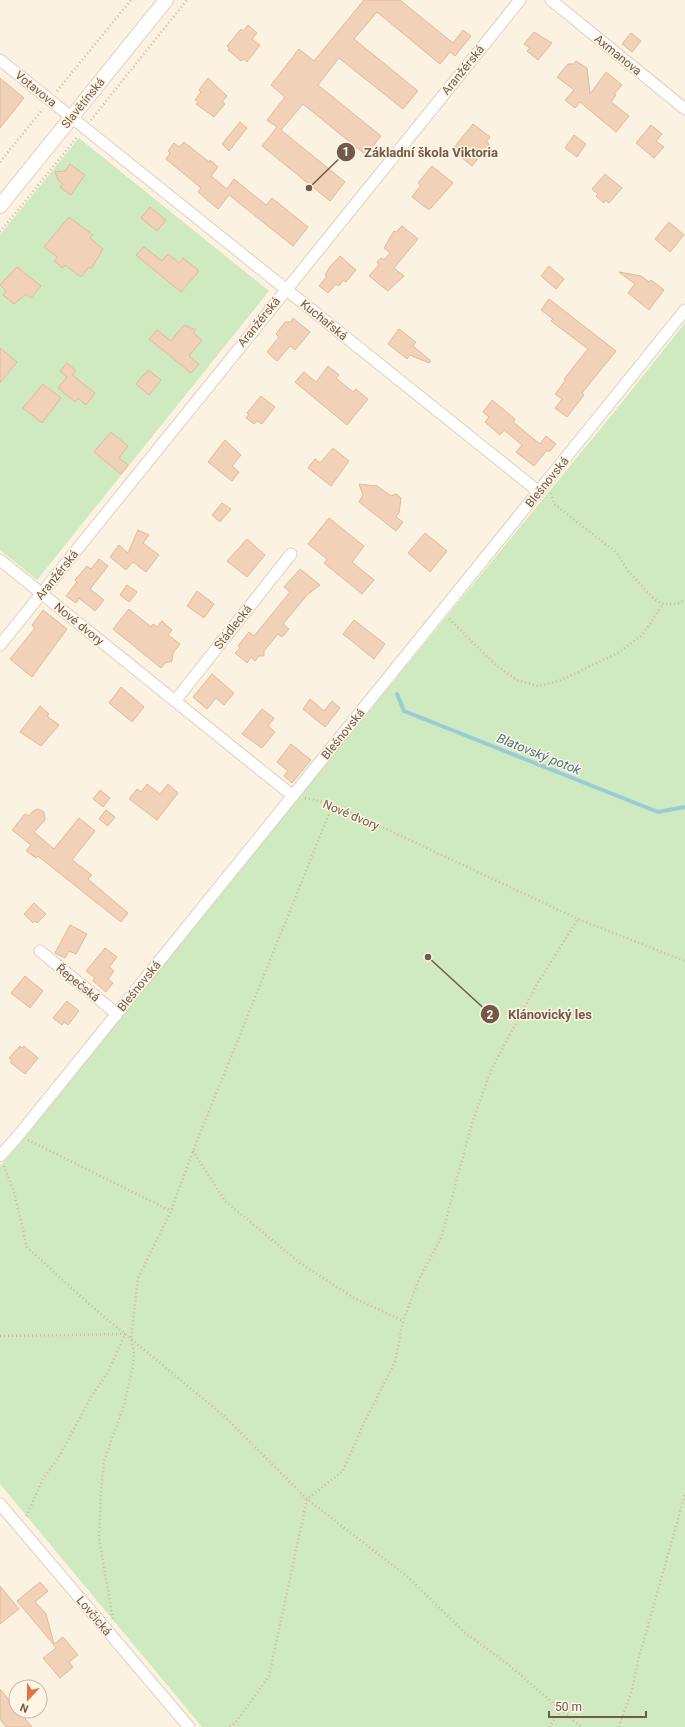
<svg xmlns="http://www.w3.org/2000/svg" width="685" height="1727" font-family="Roboto,sans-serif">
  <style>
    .green { fill: #cfe9c0 }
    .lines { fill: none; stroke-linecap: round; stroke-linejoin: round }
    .stream { stroke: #9ccbd6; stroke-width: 4 }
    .building { fill: #f1d1b8; stroke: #e3b999 }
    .minor-casing { stroke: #e0cfbd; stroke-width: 13 }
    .tertiary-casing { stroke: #e0cfbd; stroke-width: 16 }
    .path { stroke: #d5b59c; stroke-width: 2.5; stroke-dasharray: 1 3; stroke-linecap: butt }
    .minor { stroke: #fff; stroke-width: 11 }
    .tertiary { stroke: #fff; stroke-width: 14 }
    .labels { text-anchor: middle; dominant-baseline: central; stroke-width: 3; stroke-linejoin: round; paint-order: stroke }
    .street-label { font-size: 12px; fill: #725948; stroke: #fff6e6 }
    .water-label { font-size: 13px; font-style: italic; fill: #427885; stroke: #fff6e6 }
    .leader { fill: none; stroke: #725948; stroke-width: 1.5 }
    .callout-dot { fill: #725948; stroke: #fff6e6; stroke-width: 1.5 }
    .mark-label { font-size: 12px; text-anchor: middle; font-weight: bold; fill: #fff }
    .callout-label { font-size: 13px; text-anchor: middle; font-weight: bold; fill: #725948; stroke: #fff6e6; stroke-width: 3; stroke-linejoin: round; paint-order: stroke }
  </style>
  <rect width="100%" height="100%" fill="#fcf2e1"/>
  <g class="green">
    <polygon points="79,138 269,291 37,580 0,550 0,235"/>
    <polygon points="685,323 685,1727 202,1727 0,1484 0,1166 21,1142 320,771 611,416"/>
  </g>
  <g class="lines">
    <polyline class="stream" points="397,694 404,711 658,812 685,807"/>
  </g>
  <g class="building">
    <polygon points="364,0 400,0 453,43 463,30 471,36 455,56 450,52 440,64 377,12 354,39 418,91 403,109 339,58 318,85 381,136 366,155 303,104 281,130 345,182 330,201 262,146 277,127 267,120 285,97 271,85 299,49 314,61"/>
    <polygon points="248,25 257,33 252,39 260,45 247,62 244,59 241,61 228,50 229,48 227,46 241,29 243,31"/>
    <polygon points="534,32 552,43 538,60 527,51 530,48 524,44"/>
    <polygon points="631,33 641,41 632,52 622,44"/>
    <polygon points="576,61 587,68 590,94 606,72 622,85 614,94 616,95 611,102 629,116 616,132 580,102 575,108 565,100 574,90 557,77 568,64 574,64"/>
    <polygon points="0,78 24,98 0,128"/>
    <polygon points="208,78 227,96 222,102 225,104 214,117 196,104 198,102 195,100 201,92 199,90"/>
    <polygon points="240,122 247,128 229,151 222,144"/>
    <polygon points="473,124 490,137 486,142 489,144 487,148 472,166 452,150"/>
    <polygon points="651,125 662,134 656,141 664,147 654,158 636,143"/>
    <polygon points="574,135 586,144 577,157 565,148"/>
    <polygon points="184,142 209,162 210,160 218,167 211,176 227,189 234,179 266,205 272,198 308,227 293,246 229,195 218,209 198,192 201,188 166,159 170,153 168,151 174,143 179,147"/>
    <polygon points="70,164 85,175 71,195 60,187 63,184 58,180 55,172 65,171"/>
    <polygon points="432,166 453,183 429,210 412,197 421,185 418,183"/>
    <polygon points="605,174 622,188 609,203 605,200 604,203 596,196 598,194 592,189"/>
    <polygon points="150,207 166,220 157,231 141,218"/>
    <polygon points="69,217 93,235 90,238 103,249 91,269 89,267 81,277 65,265 63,268 54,261 57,257 44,247"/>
    <polygon points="669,222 684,235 670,252 655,239"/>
    <polygon points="402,226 418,239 394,268 404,276 388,291 369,276 379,265 377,262 381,258 384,260 390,253 384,248 394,231 396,232"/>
    <polygon points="144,247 162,261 168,254 179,263 183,258 199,271 181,292 136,255"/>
    <polygon points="340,256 356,270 346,282 343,280 339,286 336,284 328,293 319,286 327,276 325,275 329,268"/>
    <polygon points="549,266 564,279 556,289 541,276"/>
    <polygon points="17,267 41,286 31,298 26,294 14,304 3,295 6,291 0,285"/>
    <polygon points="619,272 641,276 649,282 651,280 664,290 649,310 628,293 635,284"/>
    <polygon points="549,299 616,351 582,393 584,395 567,417 555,408 562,399 555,394 566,380 564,379 588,349 551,321 553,319 541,310"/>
    <polygon points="293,318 310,332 295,350 290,346 277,361 267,352 279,337 276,334 285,322 291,322"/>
    <polygon points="184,325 196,330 193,333 202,340 189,356 199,364 191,373 149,339 157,330 171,341"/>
    <polygon points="399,329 416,342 413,346 431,361 429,363 410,355 407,359 388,344"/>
    <polygon points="0,348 17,362 0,383"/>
    <polygon points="67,363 76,371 72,375 95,393 86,405 78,398 75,402 58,388 67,377 60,371"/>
    <polygon points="328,366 339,375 336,378 353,392 356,389 368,399 347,425 295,382 304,372 316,382"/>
    <polygon points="148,370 161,380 149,395 136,384"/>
    <polygon points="43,384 61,398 42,423 23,408"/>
    <polygon points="261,396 275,407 262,424 257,421 254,424 246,418 249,414 247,413"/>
    <polygon points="492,400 515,419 513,422 540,444 546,436 556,444 549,452 547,450 534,466 516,452 522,445 504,430 500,435 485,422 489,417 483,412"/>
    <polygon points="111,432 128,446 119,458 128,465 121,474 94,452"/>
    <polygon points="225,440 241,455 232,466 239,472 232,481 208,462"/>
    <polygon points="333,448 349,461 331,486 308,468 315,459 320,463"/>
    <polygon points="359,484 374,486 376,485 391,496 396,494 401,498 399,513 396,517 403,522 396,531 359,502 363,495"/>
    <polygon points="222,503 231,509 220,522 212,515"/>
    <polygon points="329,518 364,546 352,562 374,580 362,594 324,563 327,559 308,544"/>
    <polygon points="138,530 149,535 143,543 159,555 146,572 133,562 126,570 110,557 119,545 128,553"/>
    <polygon points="425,533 447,551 430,572 408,553"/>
    <polygon points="247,539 265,555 247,577 227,561"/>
    <polygon points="99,559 108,566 90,589 104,600 95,611 79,598 76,603 66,596 77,582 75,580 87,566 91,569"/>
    <polygon points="300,569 320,585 307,595 283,624 289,629 282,637 278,634 264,651 264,656 259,656 255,661 251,657 247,663 235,653 240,648 238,646 249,632 254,636 290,592 284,587"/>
    <polygon points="127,585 137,592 129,602 120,595"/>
    <polygon points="197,591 214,604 204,618 187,606"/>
    <polygon points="129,609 151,627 153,624 157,627 162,621 172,630 168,635 180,644 173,653 172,661 165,663 161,668 113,629"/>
    <polygon points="43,610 67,629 32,677 10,659 35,628 32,625"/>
    <polygon points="354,620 385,644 374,659 343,634"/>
    <polygon points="212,674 234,693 224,705 216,698 207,709 193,697"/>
    <polygon points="121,687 144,707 132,722 109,703"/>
    <polygon points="310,699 324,711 332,701 340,708 325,727 303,709"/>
    <polygon points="40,706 49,714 47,716 59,725 41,746 20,732"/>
    <polygon points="262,709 274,718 268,726 275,732 262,748 242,734"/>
    <polygon points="291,744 311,760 292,783 284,776 288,771 277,762"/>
    <polygon points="147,784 160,794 168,784 178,793 157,820 129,799 137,789 141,792"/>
    <polygon points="100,790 110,798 103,807 93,799"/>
    <polygon points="38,809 44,812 45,820 34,832 54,849 79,818 95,831 72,860 92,875 88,879 128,913 121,922 38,856 36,858 26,851 31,845 12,830 25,814 29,816 33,811"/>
    <polygon points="106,810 115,817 108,826 99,819"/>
    <polygon points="34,903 46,914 37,923 35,921 33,923 24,914"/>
    <polygon points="70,925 87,934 76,954 69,951 65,958 55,953"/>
    <polygon points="105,948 117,957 109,967 114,971 108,979 113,983 106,992 93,981 95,978 86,971"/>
    <polygon points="25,976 43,991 30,1008 11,993"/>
    <polygon points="67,1001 79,1011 68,1025 64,1022 62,1025 53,1018"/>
    <polygon points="20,1046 22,1048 24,1046 38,1058 25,1074 10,1062 12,1060 9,1058"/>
    <polygon points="40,1582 48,1591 35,1602 46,1614 54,1644 63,1637 78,1655 69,1662 73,1667 60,1678 43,1658 56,1648 54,1645 17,1601"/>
    <polygon points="0,1586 19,1609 0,1624"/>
    <polygon points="0,1689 16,1708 16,1711 19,1711 32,1727 6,1727 0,1719"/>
  </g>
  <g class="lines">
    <defs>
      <g id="minor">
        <polyline points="551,0 685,109"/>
        <polyline points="0,60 539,492"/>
        <polyline points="0,560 293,796"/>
        <polyline points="0,645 520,0"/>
        <polyline points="175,701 291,554"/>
        <polyline points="40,951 117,1014"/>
        <polyline points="0,1156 18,1136 685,310"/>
        <polyline points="0,1504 189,1727"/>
      </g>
      <polyline id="tertiary" points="0,206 166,0"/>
    </defs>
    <use href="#minor" class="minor-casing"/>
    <use href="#tertiary" class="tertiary-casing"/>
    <g class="path">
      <polyline points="57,91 131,0"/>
      <polyline points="91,120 187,0"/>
      <polyline points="0,162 43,109"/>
      <polyline points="0,232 78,136"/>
      <polyline points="551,493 554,504 616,552 628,571 654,599 663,604 677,604 685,600"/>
      <polyline points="449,619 497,666 517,680 538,686 559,681 618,653 642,635 663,604"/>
      <polyline points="305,798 333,804 578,919 685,961"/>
      <polyline points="28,1140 171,1211"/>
      <polyline points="193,1151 225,1201 300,1263 354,1298 403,1321"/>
      <polyline points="4,1166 14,1192 27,1247 90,1305 224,1416 307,1499 409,1578 464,1632 509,1665 581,1727"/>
      <polyline points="0,1336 125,1334 107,1374 91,1397 60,1455 43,1479 26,1517"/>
      <polyline points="113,1619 99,1538 101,1491 104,1461 124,1405 133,1366 134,1353 131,1339 138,1278 171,1211 193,1151 333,804"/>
      <polyline points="230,1727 236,1722 269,1676 307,1499 343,1471 362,1427 395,1362 403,1321 419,1279 441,1238 472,1123 492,1068 537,984 578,919"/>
      <polyline points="549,1727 561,1710"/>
      <polyline points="619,1727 632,1690 638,1661 685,1494"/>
    </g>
    <use href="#minor" class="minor"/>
    <use href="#tertiary" class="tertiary"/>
  </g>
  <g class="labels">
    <g class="street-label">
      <text transform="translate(618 55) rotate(39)">Axmanova</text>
      <text transform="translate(463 70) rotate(-51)">Aranžérská</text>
      <text transform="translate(36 89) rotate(39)">Votavova</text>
      <text transform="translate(83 103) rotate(-51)">Slavětínská</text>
      <text transform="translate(324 320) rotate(39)">Kuchařská</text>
      <text transform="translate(259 322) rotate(-51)">Aranžérská</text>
      <text transform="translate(547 482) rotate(-51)">Blešnovská</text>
      <text transform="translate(57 575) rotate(-51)">Aranžérská</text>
      <text transform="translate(79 624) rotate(39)">Nové dvory</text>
      <text transform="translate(233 627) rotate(-52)">Stádlecká</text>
      <text transform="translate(343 734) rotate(-51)">Blešnovská</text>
      <text transform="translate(351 815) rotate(23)">Nové dvory</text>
      <text transform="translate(78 983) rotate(39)">Řepečská</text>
      <text transform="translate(139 986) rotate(-51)">Blešnovská</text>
      <text transform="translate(94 1616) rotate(50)">Lovčická</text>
    </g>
    <g class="water-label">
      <text transform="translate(539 754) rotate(22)">Blatovský potok</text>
    </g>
  </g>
  <path class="leader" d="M309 188L346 152M428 957L490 1014"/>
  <g class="callout-dot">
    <circle cx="309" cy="188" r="4"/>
    <circle cx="428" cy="957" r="4"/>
    <circle cx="346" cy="152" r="10"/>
    <circle cx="490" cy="1014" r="10"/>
  </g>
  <g class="mark-label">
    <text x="346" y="156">1</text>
    <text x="490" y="1019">2</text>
  </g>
  <g class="callout-label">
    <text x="431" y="157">Základní škola Viktoria</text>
    <text x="550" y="1019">Klánovický les</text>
  </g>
  <g transform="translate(28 1699) rotate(202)"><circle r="19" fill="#fff6e6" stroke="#c7b7a7"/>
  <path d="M0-3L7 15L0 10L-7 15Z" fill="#e57046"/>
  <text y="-6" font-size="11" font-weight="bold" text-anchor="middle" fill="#725948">N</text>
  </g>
  <path d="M549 1711v6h97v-6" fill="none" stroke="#725948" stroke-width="2"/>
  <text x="555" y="1711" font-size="12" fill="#725948" stroke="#fff6e6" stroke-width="3" paint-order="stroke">50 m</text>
</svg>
